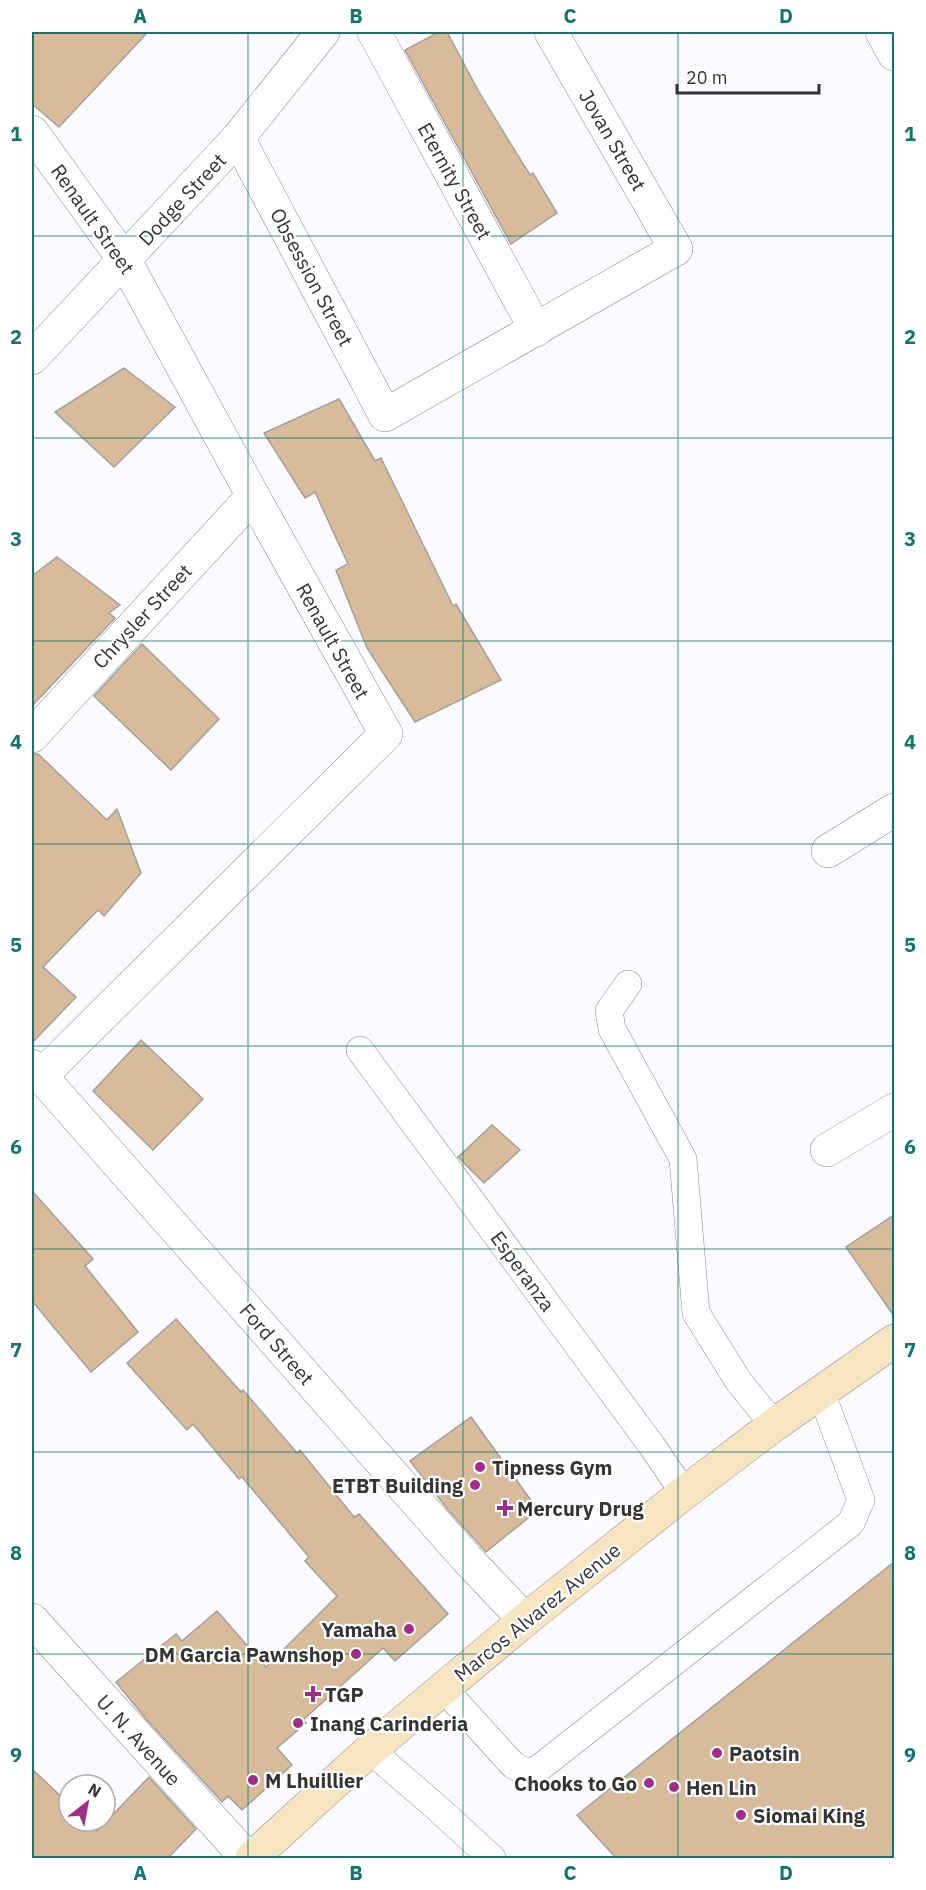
<svg xmlns="http://www.w3.org/2000/svg" width="926" height="1890" font-family="'IBM Plex Sans',sans-serif">
  <style>
    .building { fill: #d8bb9a; stroke: #a39f9a; stroke-width: 1.5 }
    .lines { fill: none; stroke-linecap: round; stroke-linejoin: round }
    .service-casing { stroke: #88888e; stroke-width: 28 }
    .minor-casing { stroke: #88888e; stroke-width: 34 }
    .secondary-casing { stroke: #88888e; stroke-width: 34 }
    .service { stroke: #fff; stroke-width: 27 }
    .minor { stroke: #fff; stroke-width: 33 }
    .secondary { stroke: #f7e4c1; stroke-width: 33 }
    .grid { fill: none; stroke: #0f766e; stroke-width: 1.5; stroke-opacity: 0.55 }
    .poi-dot { fill: #a22d88; stroke: #fff; stroke-width: 2 }
    .labels { text-anchor: middle; dominant-baseline: central; stroke-width: 4.5; stroke-linejoin: round; paint-order: stroke }
    .street-label { font-size: 20px; fill: #343436; stroke: #fff }
    .poi-label { font-size: 20px; font-weight: bold; fill: #343436; stroke: #fff; text-anchor: start }
    .neatline { fill: none; stroke: #0f766e; stroke-width: 2 }
    .grid-label { font-size: 20px; text-anchor: middle; font-weight: bold; fill: #0f766e }
  </style>
  <rect width="100%" height="100%" fill="#fafaff"/>
  <g class="building">
    <polygon points="32,32 148,32 59,127 32,104"/>
    <polygon points="439,32 447,32 480,94 530,175 533,173 557,213 511,244 405,50"/>
    <polygon points="124,368 175,407 114,467 55,412"/>
    <polygon points="339,399 375,461 381,458 453,606 456,604 501,680 415,722 367,648 336,570 348,564 315,492 305,498 264,433"/>
    <polygon points="57,557 120,605 109,613 115,618 32,706 32,576"/>
    <polygon points="142,644 219,719 171,770 94,696"/>
    <polygon points="32,754 38,754 107,820 117,809 141,873 104,916 98,910 43,967 76,997 32,1043"/>
    <polygon points="141,1040 203,1099 153,1150 93,1091"/>
    <polygon points="492,1125 520,1150 484,1183 458,1157"/>
    <polygon points="32,1191 93,1259 85,1266 138,1332 91,1372 32,1301"/>
    <polygon points="894,1215 894,1316 846,1247"/>
    <polygon points="176,1319 241,1392 243,1390 297,1453 300,1450 354,1517 359,1514 448,1614 395,1661 383,1648 303,1720 306,1723 277,1748 292,1765 242,1810 228,1796 222,1802 146,1719 116,1682 176,1634 182,1641 217,1611 266,1667 337,1596 305,1561 309,1557 242,1477 239,1479 193,1424 187,1430 127,1363"/>
    <polygon points="471,1417 538,1510 486,1552 449,1511 410,1461"/>
    <polygon points="894,1562 894,1858 616,1858 577,1815"/>
    <polygon points="32,1769 69,1804 69,1821 87,1821 97,1831 149,1777 196,1829 168,1858 32,1858"/>
  </g>
  <g class="lines">
    <defs>
      <g id="service">
        <polyline points="628,984 609,1011 612,1029 683,1159 696,1313 739,1382 774,1425"/>
        <polyline points="360,1050 652,1446 684,1493"/>
        <polyline points="443,1688 513,1765 526,1772 538,1769 851,1523 861,1500 821,1392"/>
        <polyline points="370,1750 435,1806 492,1858"/>
      </g>
      <g id="minor">
        <polyline points="374,32 536,330"/>
        <polyline points="882,32 894,54"/>
        <polyline points="32,132 125,261 253,496 386,734 41,1076"/>
        <polyline points="238,138 385,415 676,249 551,32"/>
        <polyline points="32,358 238,138 323,32"/>
        <polyline points="32,736 253,496"/>
        <polyline points="828,851 894,810"/>
        <polyline points="32,1066 467,1559 525,1620"/>
        <polyline points="827,1150 894,1110"/>
        <polyline points="32,1620 247,1858"/>
      </g>
      <polyline id="secondary" points="252,1858 370,1750 525,1620 684,1493 774,1425 894,1341"/>
    </defs>
    <use href="#service" class="service-casing"/>
    <use href="#minor" class="minor-casing"/>
    <use href="#secondary" class="secondary-casing"/>
    <use href="#service" class="service"/>
    <use href="#minor" class="minor"/>
    <use href="#secondary" class="secondary"/>
  </g>
  <path class="grid" d="M 248,32 L 248,1858M 463,32 L 463,1858M 678,32 L 678,1858M 32,236 L 894,236M 32,438 L 894,438M 32,641 L 894,641M 32,844 L 894,844M 32,1046 L 894,1046M 32,1249 L 894,1249M 32,1452 L 894,1452M 32,1654 L 894,1654"/>
  <g class="poi-dot">
    <circle cx="480" cy="1467" r="6"/>
    <circle cx="475" cy="1485" r="6"/>
    <path d="M502 1499h6v6h6v6h-6v6h-6v-6h-6v-6h6z"/>
    <circle cx="409" cy="1629" r="6"/>
    <circle cx="356" cy="1654" r="6"/>
    <path d="M310 1685h6v6h6v6h-6v6h-6v-6h-6v-6h6z"/>
    <circle cx="298" cy="1723" r="6"/>
    <circle cx="717" cy="1753" r="6"/>
    <circle cx="253" cy="1780" r="6"/>
    <circle cx="649" cy="1783" r="6"/>
    <circle cx="674" cy="1787" r="6"/>
    <circle cx="741" cy="1815" r="6"/>
  </g>
  <g class="labels">
    <g class="street-label">
      <text transform="translate(613 140) rotate(60)">Jovan Street</text>
      <text transform="translate(455 181) rotate(61)">Eternity Street</text>
      <text transform="translate(182 199) rotate(-47)">Dodge Street</text>
      <text transform="translate(93 219) rotate(55)">Renault Street</text>
      <text transform="translate(312 277) rotate(62)">Obsession Street</text>
      <text transform="translate(142 616) rotate(-47)">Chrysler Street</text>
      <text transform="translate(333 641) rotate(61)">Renault Street</text>
      <text transform="translate(523 1271) rotate(54)">Esperanza</text>
      <text transform="translate(277 1344) rotate(49)">Ford Street</text>
      <text transform="translate(537 1612) rotate(-39)">Marcos Alvarez Avenue</text>
      <text transform="translate(139 1740) rotate(48)">U. N. Avenue</text>
    </g>
    <g class="poi-label">
      <text x="492" y="1467">Tipness Gym</text>
      <text x="463" y="1485" text-anchor="end">ETBT Building</text>
      <text x="517" y="1508">Mercury Drug</text>
      <text x="397" y="1629" text-anchor="end">Yamaha</text>
      <text x="344" y="1654" text-anchor="end">DM Garcia Pawnshop</text>
      <text x="325" y="1694">TGP</text>
      <text x="310" y="1723">Inang Carinderia</text>
      <text x="729" y="1753">Paotsin</text>
      <text x="265" y="1780">M Lhuillier</text>
      <text x="637" y="1783" text-anchor="end">Chooks to Go</text>
      <text x="686" y="1787">Hen Lin</text>
      <text x="753" y="1815">Siomai King</text>
    </g>
  </g>
  <rect width="926" height="1890" fill="none" stroke="#ffffff" stroke-width="66"/>
  <g transform="translate(87 1803) rotate(31)"><circle r="28" fill="#ffffff" stroke="#aeaeaf" stroke-width="1.5"/>
  <path d="M0-4.5L10 22L0 15L-10 22Z" fill="#a22d88"/>
  <text y="-9" font-size="16" font-weight="bold" text-anchor="middle" fill="#343436">N</text>
  </g>
  <path d="M677 84v9h142v-9" fill="none" stroke="#343436" stroke-width="3"/>
  <text x="686" y="84" font-size="18" fill="#343436" stroke="#ffffff" stroke-width="4.5" paint-order="stroke">20 m</text>
  <rect x="33" y="33" width="860" height="1824" class="neatline"/>
  <g class="grid-label">
    <text x="140" y="23">A</text>
    <text x="356" y="23">B</text>
    <text x="570" y="23">C</text>
    <text x="786" y="23">D</text>
    <text x="16" y="141">1</text>
    <text x="910" y="141">1</text>
    <text x="16" y="344">2</text>
    <text x="910" y="344">2</text>
    <text x="16" y="546">3</text>
    <text x="910" y="546">3</text>
    <text x="16" y="749">4</text>
    <text x="910" y="749">4</text>
    <text x="16" y="952">5</text>
    <text x="910" y="952">5</text>
    <text x="16" y="1154">6</text>
    <text x="910" y="1154">6</text>
    <text x="16" y="1357">7</text>
    <text x="910" y="1357">7</text>
    <text x="16" y="1560">8</text>
    <text x="910" y="1560">8</text>
    <text x="16" y="1762">9</text>
    <text x="910" y="1762">9</text>
    <text x="140" y="1880">A</text>
    <text x="356" y="1880">B</text>
    <text x="570" y="1880">C</text>
    <text x="786" y="1880">D</text>
  </g>
</svg>
